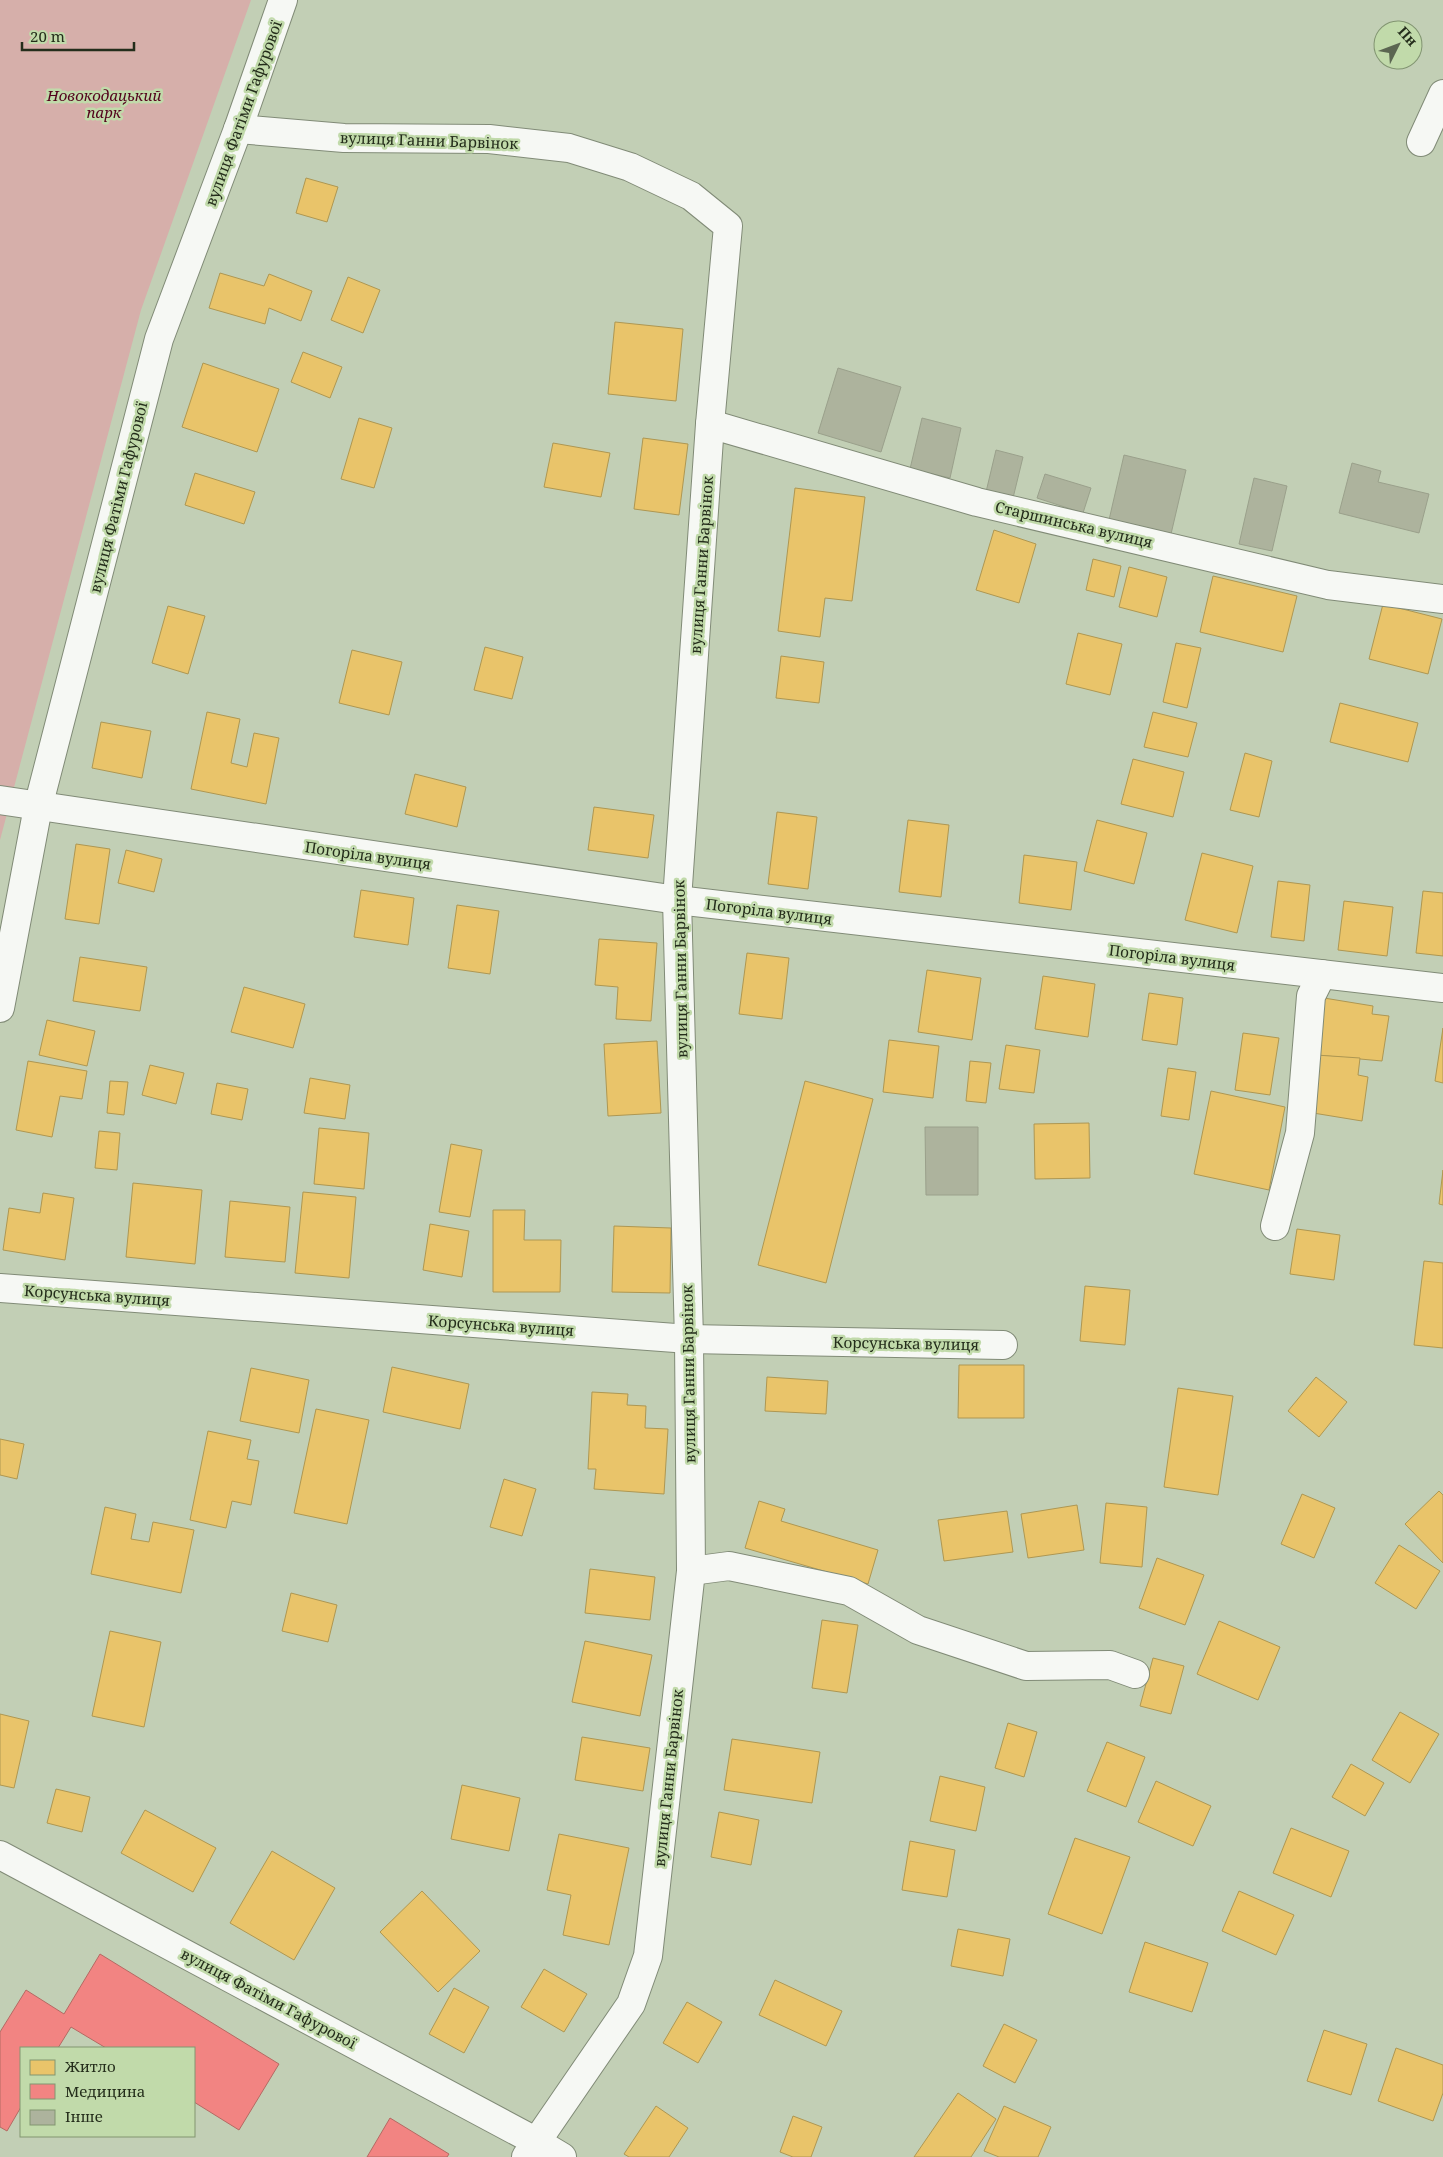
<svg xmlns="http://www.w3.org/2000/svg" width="1443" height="2157" font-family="'Noto Serif',serif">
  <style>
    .green { fill: #d6afaa }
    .homes { fill: #e9c46a; stroke: #ae9752 }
    .health { fill: #f28482; stroke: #b46a63 }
    .building { fill: #adb39d; stroke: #9aa08b }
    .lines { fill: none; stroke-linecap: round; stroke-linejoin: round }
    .minor-casing { stroke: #818b77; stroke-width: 30 }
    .minor { stroke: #f6f8f4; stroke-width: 28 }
    .labels { text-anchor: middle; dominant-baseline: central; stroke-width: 5; stroke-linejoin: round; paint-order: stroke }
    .park-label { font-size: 15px; font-style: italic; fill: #53021c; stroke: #c1daaa }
    .street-label { font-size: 15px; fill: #242d1b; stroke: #c1daaa }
  </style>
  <rect width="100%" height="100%" fill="#c2cfb5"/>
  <polygon class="green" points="0,0 251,0 141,310 0,840"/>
  <g class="homes">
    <polygon points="306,178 338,187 327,222 296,213"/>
    <polygon points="220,273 264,286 269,274 312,291 301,321 269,308 265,324 209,308"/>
    <polygon points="348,277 380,290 363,333 331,320"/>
    <polygon points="615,322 683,329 676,401 608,394"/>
    <polygon points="303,352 342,367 330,398 291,382"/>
    <polygon points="203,363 279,389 257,452 182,427"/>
    <polygon points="359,418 392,428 374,488 341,479"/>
    <polygon points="643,438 688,444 679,515 634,509"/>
    <polygon points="553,443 610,453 601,497 544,487"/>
    <polygon points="195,473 255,492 244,524 185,505"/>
    <polygon points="795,488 865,497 852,601 825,598 820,637 778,631"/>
    <polygon points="994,530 1036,544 1019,603 976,590"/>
    <polygon points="1093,559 1121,566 1114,597 1086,590"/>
    <polygon points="1129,567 1167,577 1157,617 1119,607"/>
    <polygon points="1213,576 1297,596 1283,652 1200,632"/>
    <polygon points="1383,604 1442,619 1428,674 1369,659"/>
    <polygon points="168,606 205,616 188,674 152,663"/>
    <polygon points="1078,633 1122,644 1110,695 1066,684"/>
    <polygon points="1176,643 1201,648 1187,708 1163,702"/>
    <polygon points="485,647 523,657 512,699 474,690"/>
    <polygon points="352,650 402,662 389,715 339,703"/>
    <polygon points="781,656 824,662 819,703 776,698"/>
    <polygon points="1340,703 1418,723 1408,762 1330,742"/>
    <polygon points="207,712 240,719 231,763 247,767 254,733 279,738 266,804 191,789"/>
    <polygon points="1153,712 1197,723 1188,757 1144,747"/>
    <polygon points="101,722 151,731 142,778 92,768"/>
    <polygon points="1245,753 1272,761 1259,817 1230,810"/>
    <polygon points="1133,759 1184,772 1173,817 1121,804"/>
    <polygon points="415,774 466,787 457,827 405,814"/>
    <polygon points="594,807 654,815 648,858 588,850"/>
    <polygon points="777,812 817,817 808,889 768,884"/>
    <polygon points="908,820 949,825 941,897 899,892"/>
    <polygon points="1097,820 1147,833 1134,884 1084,871"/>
    <polygon points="76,844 110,849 99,924 65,919"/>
    <polygon points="126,850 162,859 154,892 118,883"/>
    <polygon points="1202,853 1253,866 1237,933 1185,920"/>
    <polygon points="1024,855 1077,862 1071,910 1019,903"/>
    <polygon points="1278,881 1310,885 1304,941 1271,937"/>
    <polygon points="361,890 414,898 408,945 354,937"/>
    <polygon points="1423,891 1443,893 1443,956 1416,953"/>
    <polygon points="1344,901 1393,907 1387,956 1338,950"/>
    <polygon points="457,905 499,911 490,974 448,968"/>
    <polygon points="599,939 657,943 651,1021 616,1019 618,987 595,985"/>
    <polygon points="747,953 789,958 782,1019 739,1014"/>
    <polygon points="80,957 147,967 140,1011 73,1001"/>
    <polygon points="927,970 981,978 972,1040 918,1032"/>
    <polygon points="1043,976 1095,984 1088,1037 1035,1029"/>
    <polygon points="244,987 305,1004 293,1048 231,1032"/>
    <polygon points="1149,993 1183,998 1177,1045 1142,1040"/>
    <polygon points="1324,998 1373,1006 1372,1014 1389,1016 1382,1061 1316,1055"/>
    <polygon points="47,1020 95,1031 87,1066 39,1055"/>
    <polygon points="1443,1028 1443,1083 1435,1081"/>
    <polygon points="1243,1033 1279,1038 1270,1095 1235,1090"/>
    <polygon points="889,1040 939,1046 933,1098 883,1092"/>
    <polygon points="657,1041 661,1113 608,1116 604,1044"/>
    <polygon points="1006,1045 1040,1050 1034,1093 999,1089"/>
    <polygon points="1316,1055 1360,1058 1358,1075 1368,1077 1362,1121 1307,1112"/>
    <polygon points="28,1061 87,1071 82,1099 60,1096 52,1137 16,1130"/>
    <polygon points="970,1061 991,1063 986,1103 966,1101"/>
    <polygon points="150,1065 184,1073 176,1104 142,1095"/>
    <polygon points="1168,1068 1196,1072 1189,1120 1161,1116"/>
    <polygon points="310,1078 350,1085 345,1119 304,1113"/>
    <polygon points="110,1081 128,1082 124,1115 107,1113"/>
    <polygon points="805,1081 873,1099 826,1283 758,1265"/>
    <polygon points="217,1083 248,1089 242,1120 211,1114"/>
    <polygon points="1211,1091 1285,1107 1269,1190 1194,1174"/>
    <polygon points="1089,1123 1090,1178 1035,1179 1034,1124"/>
    <polygon points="319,1128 369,1133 364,1189 314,1184"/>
    <polygon points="99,1131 120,1133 117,1170 95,1168"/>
    <polygon points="451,1144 482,1150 470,1217 439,1212"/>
    <polygon points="1443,1170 1443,1205 1439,1204"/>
    <polygon points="133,1183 202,1190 195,1264 126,1257"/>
    <polygon points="303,1192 356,1197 349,1278 295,1273"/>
    <polygon points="43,1193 74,1198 65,1260 3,1250 9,1208 40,1213"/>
    <polygon points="230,1201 290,1207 285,1262 225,1257"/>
    <polygon points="493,1210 525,1210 524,1240 561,1240 560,1292 493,1292"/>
    <polygon points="430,1224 469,1231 462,1277 423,1270"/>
    <polygon points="614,1226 671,1228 670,1293 612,1292"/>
    <polygon points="1297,1229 1340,1235 1334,1280 1290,1274"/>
    <polygon points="1424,1261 1443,1263 1443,1348 1414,1345"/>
    <polygon points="1085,1286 1130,1290 1125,1345 1080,1341"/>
    <polygon points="959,1365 1024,1365 1024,1418 958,1418"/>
    <polygon points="392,1367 469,1384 460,1429 383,1412"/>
    <polygon points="251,1368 309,1380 299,1433 240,1421"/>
    <polygon points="767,1377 828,1381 826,1414 765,1411"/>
    <polygon points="1316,1377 1347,1402 1319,1437 1288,1411"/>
    <polygon points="1178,1388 1233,1396 1218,1495 1164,1487"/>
    <polygon points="592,1392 628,1394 627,1405 646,1406 645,1428 668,1429 664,1494 594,1489 596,1469 588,1469"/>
    <polygon points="316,1409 369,1420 347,1524 294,1513"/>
    <polygon points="208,1431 251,1440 247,1459 259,1461 251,1505 232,1501 226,1528 190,1520"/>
    <polygon points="0,1439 24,1444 17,1479 0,1475"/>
    <polygon points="504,1479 536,1489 522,1536 490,1527"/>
    <polygon points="1439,1491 1443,1495 1443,1563 1405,1524"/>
    <polygon points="1302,1494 1335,1508 1314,1558 1281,1544"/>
    <polygon points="759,1501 785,1509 781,1521 878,1550 868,1584 745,1548"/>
    <polygon points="1106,1503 1147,1507 1142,1567 1100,1563"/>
    <polygon points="1077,1505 1084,1550 1028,1558 1021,1514"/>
    <polygon points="105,1507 136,1514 131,1539 149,1542 153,1522 194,1530 181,1593 91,1574"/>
    <polygon points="1007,1511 1013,1552 944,1561 938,1520"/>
    <polygon points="1399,1545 1440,1571 1416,1609 1375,1583"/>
    <polygon points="1157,1558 1204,1575 1185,1625 1139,1608"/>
    <polygon points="590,1569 655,1577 650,1620 585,1613"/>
    <polygon points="291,1593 337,1605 328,1642 282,1631"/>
    <polygon points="822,1620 858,1625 847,1693 812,1688"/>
    <polygon points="1219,1621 1280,1647 1258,1700 1197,1674"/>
    <polygon points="110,1631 161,1642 144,1727 92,1716"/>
    <polygon points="585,1641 652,1655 640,1716 572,1702"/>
    <polygon points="1153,1658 1184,1666 1171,1714 1140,1706"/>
    <polygon points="1400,1712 1439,1734 1410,1783 1372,1760"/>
    <polygon points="0,1714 29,1721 14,1788 0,1785"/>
    <polygon points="1008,1723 1037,1732 1024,1777 995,1768"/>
    <polygon points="582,1737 650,1748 643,1791 575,1780"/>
    <polygon points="732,1739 820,1752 812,1803 724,1790"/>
    <polygon points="1107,1742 1145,1757 1126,1807 1087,1791"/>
    <polygon points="1351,1764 1384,1783 1365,1816 1332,1797"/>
    <polygon points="940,1776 985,1787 976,1831 930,1821"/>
    <polygon points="1156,1781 1211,1806 1193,1846 1138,1822"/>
    <polygon points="462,1785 520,1798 509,1851 451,1839"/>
    <polygon points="56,1789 90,1797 82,1832 47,1823"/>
    <polygon points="145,1810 216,1848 193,1892 121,1853"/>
    <polygon points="719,1812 759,1820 751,1865 711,1857"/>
    <polygon points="1291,1828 1349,1851 1331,1897 1273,1873"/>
    <polygon points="559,1834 629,1848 609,1945 563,1935 571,1895 547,1890"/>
    <polygon points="1075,1838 1130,1857 1102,1934 1048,1914"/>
    <polygon points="910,1841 955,1850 947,1897 902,1890"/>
    <polygon points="272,1851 335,1888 294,1960 230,1923"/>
    <polygon points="422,1891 480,1951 438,1992 380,1932"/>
    <polygon points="1239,1891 1294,1915 1276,1955 1222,1931"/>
    <polygon points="958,1929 1010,1939 1003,1976 951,1966"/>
    <polygon points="1145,1942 1208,1963 1192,2012 1129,1992"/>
    <polygon points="544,1969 587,1994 564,2032 521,2007"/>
    <polygon points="775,1980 842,2011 826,2046 759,2015"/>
    <polygon points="454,1988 489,2007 464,2053 429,2034"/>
    <polygon points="687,2002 722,2022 698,2063 663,2043"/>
    <polygon points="1004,2024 1037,2040 1015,2083 983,2066"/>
    <polygon points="1324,2030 1367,2044 1351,2095 1307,2081"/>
    <polygon points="1396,2048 1443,2065 1443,2093 1433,2121 1378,2101"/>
    <polygon points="958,2093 996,2119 971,2157 914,2157"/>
    <polygon points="656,2106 688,2128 669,2157 629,2157 624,2154"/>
    <polygon points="1004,2106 1051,2127 1038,2157 999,2157 984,2151"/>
    <polygon points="793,2116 822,2127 811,2157 793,2157 780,2152"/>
  </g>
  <g class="health">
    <polygon points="100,1954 279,2064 239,2130 194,2102 194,2048 106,2048 71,2027 58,2048 21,2048 21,2107 7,2131 0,2127 0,2032 26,1990 64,2014"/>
    <polygon points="390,2118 449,2154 447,2157 367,2157"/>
  </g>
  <g class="building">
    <polygon points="838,368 901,387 881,452 818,433"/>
    <polygon points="922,418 961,428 950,478 910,469"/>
    <polygon points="996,450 1023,457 1013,498 986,492"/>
    <polygon points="1124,455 1186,470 1171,534 1109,520"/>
    <polygon points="1352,463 1381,471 1378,482 1429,494 1419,533 1339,513"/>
    <polygon points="1045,474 1091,488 1083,513 1037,498"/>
    <polygon points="1254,478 1287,486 1272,551 1239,544"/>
    <polygon points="925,1127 978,1127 978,1195 926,1195"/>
  </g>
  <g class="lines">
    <defs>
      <g id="minor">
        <polyline points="238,129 344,138 489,139 569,148 630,167 691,196 728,226 710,424 677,900 689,1339 691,1571 648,1956 631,2004 526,2157"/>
        <polyline points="1421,142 1443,94"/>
        <polyline points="710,424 977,502 1328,585 1443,599"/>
        <polyline points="0,800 677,900 1443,988"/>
        <polyline points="0,1008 38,807 159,339 238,129 283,0"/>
        <polyline points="1275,1226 1300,1133 1311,996 1322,974"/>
        <polyline points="0,1288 689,1339 1003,1345"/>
        <polyline points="691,1571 729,1566 849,1591 918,1630 1026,1666 1110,1665 1135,1674"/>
        <polyline points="0,1855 537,2142 562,2157"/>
      </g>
    </defs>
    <use href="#minor" class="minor-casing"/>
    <use href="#minor" class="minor"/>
  </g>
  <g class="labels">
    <g class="park-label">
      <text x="104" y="95">Новокодацький<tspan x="104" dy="17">парк</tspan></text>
    </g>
    <g class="street-label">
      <text transform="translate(243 113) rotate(-70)">вулиця Фатіми Гафурової</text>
      <text transform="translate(429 140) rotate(2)">вулиця Ганни Барвінок</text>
      <text transform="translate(118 497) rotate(-76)">вулиця Фатіми Гафурової</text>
      <text transform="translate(1074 524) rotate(13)">Старшинська вулиця</text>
      <text transform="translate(701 565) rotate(-86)">вулиця Ганни Барвінок</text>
      <text transform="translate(368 855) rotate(8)">Погоріла вулиця</text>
      <text transform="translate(769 911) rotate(7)">Погоріла вулиця</text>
      <text transform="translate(1172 957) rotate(7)">Погоріла вулиця</text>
      <text transform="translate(680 969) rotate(-91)">вулиця Ганни Барвінок</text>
      <text transform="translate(97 1295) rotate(4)">Корсунська вулиця</text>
      <text transform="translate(501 1325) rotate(4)">Корсунська вулиця</text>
      <text transform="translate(906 1343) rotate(1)">Корсунська вулиця</text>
      <text transform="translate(688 1374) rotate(-91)">вулиця Ганни Барвінок</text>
      <text transform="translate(668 1778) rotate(-84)">вулиця Ганни Барвінок</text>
      <text transform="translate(269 1998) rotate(28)">вулиця Фатіми Гафурової</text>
    </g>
  </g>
  <rect x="20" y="2047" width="175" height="90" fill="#c1daaa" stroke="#829571"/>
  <rect x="30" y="2060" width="25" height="15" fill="#e9c46a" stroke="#829571"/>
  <text x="65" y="2072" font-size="15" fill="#242d1b">Житло</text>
  <rect x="30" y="2084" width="25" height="15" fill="#f28482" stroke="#829571"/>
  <text x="65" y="2097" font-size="15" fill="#242d1b">Медицина</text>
  <rect x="30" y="2110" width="25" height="15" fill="#adb39d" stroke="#829571"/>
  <text x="65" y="2122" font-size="15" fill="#242d1b">Інше</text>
  <g transform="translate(1398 45) rotate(48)"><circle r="24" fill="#c1daaa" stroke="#829571"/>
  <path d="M0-4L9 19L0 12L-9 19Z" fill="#5b6651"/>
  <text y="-8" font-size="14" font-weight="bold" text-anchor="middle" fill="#242d1b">Пн</text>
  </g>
  <path d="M22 42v8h112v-8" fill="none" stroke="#242d1b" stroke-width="2.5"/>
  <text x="30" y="42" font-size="15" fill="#242d1b" stroke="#c1daaa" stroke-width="4" paint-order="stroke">20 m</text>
</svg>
